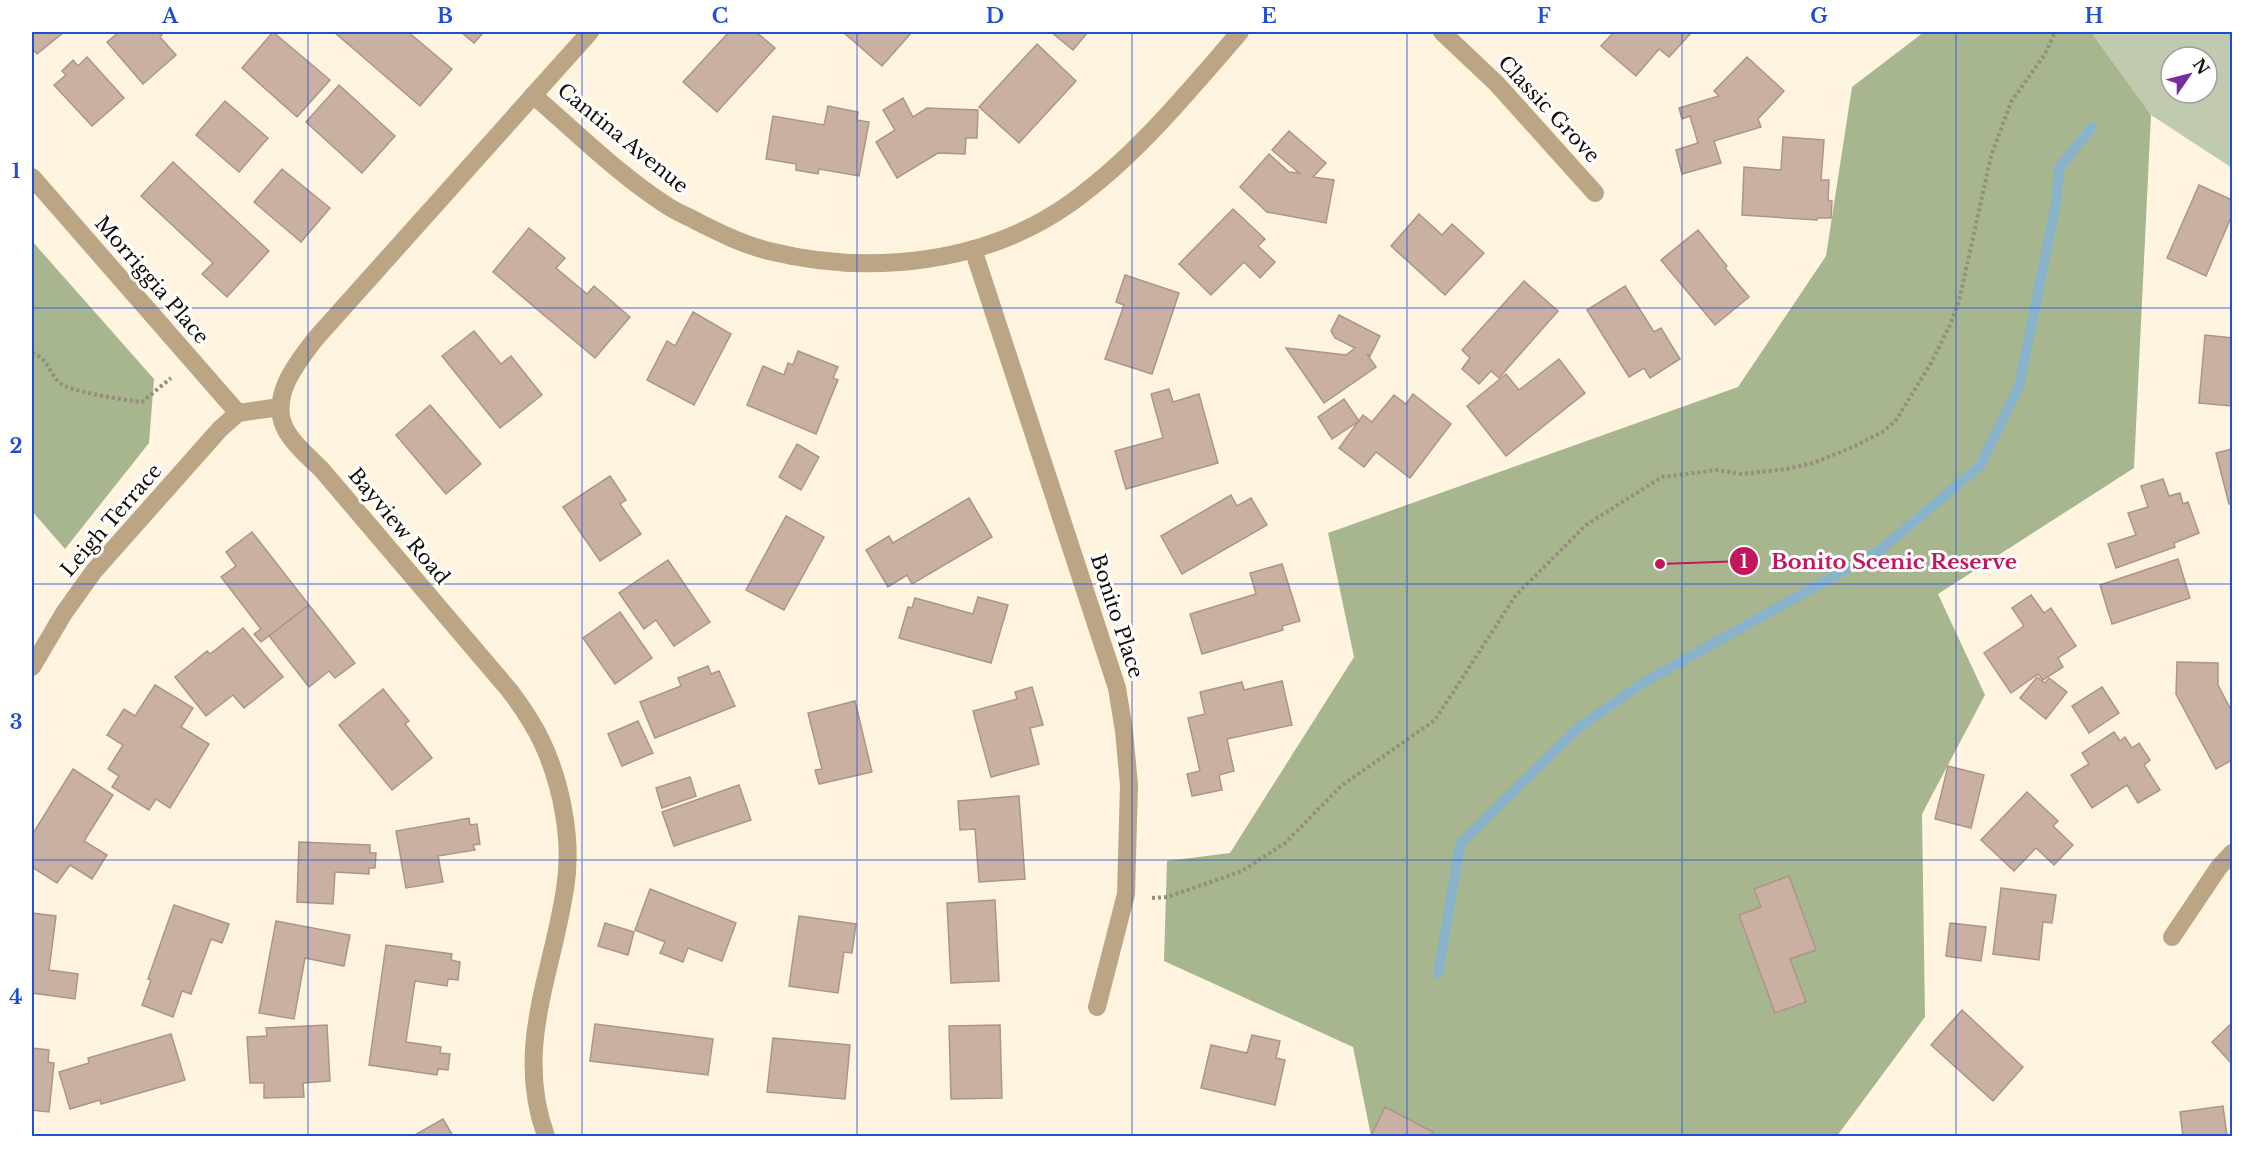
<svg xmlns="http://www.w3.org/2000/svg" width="2264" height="1168" font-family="'Libre Baskerville',serif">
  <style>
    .green { fill: #bfcaaf; fill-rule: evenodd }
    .forest { fill: #a7b68f }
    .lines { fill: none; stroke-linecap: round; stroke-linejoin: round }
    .stream { stroke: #89b2cb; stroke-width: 10 }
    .building { fill: #cab0a3; stroke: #ae9488; stroke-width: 1.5 }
    .path { stroke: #958d7e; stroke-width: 4; stroke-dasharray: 3 3; stroke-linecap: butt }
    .minor { stroke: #bca584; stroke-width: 18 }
    .grid { fill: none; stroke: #1d4ed8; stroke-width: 1.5; stroke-opacity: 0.55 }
    .labels { text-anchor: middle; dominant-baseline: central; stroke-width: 6; stroke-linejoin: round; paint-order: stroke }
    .street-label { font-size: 20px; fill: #140f07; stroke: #fff }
    .leader { fill: none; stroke: #c2185b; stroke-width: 2 }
    .callout-dot { fill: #c2185b; stroke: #fff; stroke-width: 2 }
    .mark-label { font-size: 18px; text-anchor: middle; font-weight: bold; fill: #fff }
    .callout-label { font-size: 21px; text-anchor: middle; font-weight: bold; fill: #c2185b; stroke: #fff; stroke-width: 6; stroke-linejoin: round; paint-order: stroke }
    .neatline { fill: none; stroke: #1d4ed8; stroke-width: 2 }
    .grid-label { font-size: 20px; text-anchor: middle; font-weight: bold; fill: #1d4ed8 }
  </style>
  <rect width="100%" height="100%" fill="#fff4e0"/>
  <path class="green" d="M 2091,32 L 2232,32 L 2232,168 L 2151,115 ZM 2171,57 L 2207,57 L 2207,93 L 2171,93 Z"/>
  <g class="forest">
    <polygon points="1924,32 2091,32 2151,115 2134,468 1938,594 1985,695 1922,814 1925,1017 1837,1136 1371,1136 1353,1047 1164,961 1167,861 1230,853 1354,657 1328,533 1738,387 1826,256 1852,87"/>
    <polygon points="32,241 154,379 149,443 65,549 32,511"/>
  </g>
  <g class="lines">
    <polyline class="stream" points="1438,974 1460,844 1578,728 1641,684 1879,551 1980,466 2019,386 2056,203 2059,168 2092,127"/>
  </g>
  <g class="building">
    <polygon points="32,32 64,32 37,54 32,48"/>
    <polygon points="119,32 164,32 160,37 176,55 143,84 107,42"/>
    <polygon points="273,32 330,80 297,117 242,68"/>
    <polygon points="334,32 408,32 452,69 420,106"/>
    <polygon points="461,32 484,32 474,43"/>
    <polygon points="729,32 756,32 775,48 717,112 683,82"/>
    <polygon points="843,32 912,32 882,66"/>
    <polygon points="1051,32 1088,32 1073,50"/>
    <polygon points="1614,32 1692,32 1669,57 1659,49 1636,76 1601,46"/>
    <polygon points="1037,44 1076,81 1019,143 979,107"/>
    <polygon points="87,57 124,98 92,126 54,85 66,75 62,71 73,60 78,66"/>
    <polygon points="1747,57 1784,91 1758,119 1761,127 1714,141 1721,163 1682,174 1676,150 1698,143 1690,116 1682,119 1679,108 1719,96 1714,91"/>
    <polygon points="339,85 395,136 362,173 306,122"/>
    <polygon points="903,98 913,117 927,108 978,110 977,138 966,138 965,154 938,153 897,178 876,142 895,130 883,110"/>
    <polygon points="225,101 268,138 239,172 196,135"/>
    <polygon points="828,106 858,112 857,120 869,122 859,176 819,169 818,174 796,170 796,164 766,159 773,116 824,125"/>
    <polygon points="1289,131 1326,163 1313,177 1334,180 1326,223 1267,212 1240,187 1269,154 1289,172 1299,173 1272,150"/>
    <polygon points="1783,137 1824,140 1821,180 1829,180 1828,200 1832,201 1831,218 1817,218 1817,220 1742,215 1744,167 1781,170"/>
    <polygon points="173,162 269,251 227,297 202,274 213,263 141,196"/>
    <polygon points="282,169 330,208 301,242 254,202"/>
    <polygon points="2199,185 2232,200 2232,215 2206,276 2167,258"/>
    <polygon points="1233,209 1265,239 1258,246 1275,262 1260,278 1244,262 1211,295 1179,264"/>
    <polygon points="1419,214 1442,235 1452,224 1484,253 1445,295 1391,246"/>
    <polygon points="529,228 565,258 556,268 587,294 594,286 630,317 595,358 493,272"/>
    <polygon points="1698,230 1727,266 1725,268 1749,297 1715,325 1661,260"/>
    <polygon points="1125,275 1179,293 1152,374 1105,359 1124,305 1116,302"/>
    <polygon points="1524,281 1558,311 1499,378 1491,371 1479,384 1462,369 1470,358 1462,350"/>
    <polygon points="1625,286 1654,332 1661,328 1680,359 1650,378 1644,368 1629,377 1587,310"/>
    <polygon points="693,312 731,334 694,405 647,380 667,341 675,346"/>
    <polygon points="1339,315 1380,336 1370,356 1367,354 1376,367 1324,403 1286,348 1346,355 1355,348 1335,338 1331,331"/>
    <polygon points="474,331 501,364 511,356 542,395 500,428 442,356"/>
    <polygon points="2205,335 2232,338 2232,406 2199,403"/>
    <polygon points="798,351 838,367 833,378 838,380 816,434 747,405 763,366 784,375 788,363 793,365"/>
    <polygon points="1559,359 1585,393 1506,456 1467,406 1506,374 1519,390"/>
    <polygon points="1169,389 1173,402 1199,394 1218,463 1126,489 1115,451 1163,438 1151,394"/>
    <polygon points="1413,394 1451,424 1410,478 1376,452 1364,467 1339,448 1363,415 1372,422 1394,395 1406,404"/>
    <polygon points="1344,399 1359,421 1332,439 1318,417"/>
    <polygon points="430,405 481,464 446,494 396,435"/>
    <polygon points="797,444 819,457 801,490 779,477"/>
    <polygon points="2232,449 2232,503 2229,504 2216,453"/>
    <polygon points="610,476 626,500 620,504 641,534 600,561 563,507"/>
    <polygon points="2163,479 2169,496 2180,493 2183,504 2188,502 2199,533 2174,543 2175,547 2116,568 2108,544 2136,535 2128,513 2148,507 2141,486"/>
    <polygon points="1231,495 1237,506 1251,498 1267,525 1182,574 1161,536"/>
    <polygon points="969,498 992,537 912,584 907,575 888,587 866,550 889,536 893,543"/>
    <polygon points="786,516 824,537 784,610 746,590"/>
    <polygon points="252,532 309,605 261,642 254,634 261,629 221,577 236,566 226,552"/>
    <polygon points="2178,559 2190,598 2112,624 2100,585"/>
    <polygon points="668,560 710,622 674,646 656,620 644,629 619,593"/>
    <polygon points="1282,564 1300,621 1282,626 1283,630 1202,654 1190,614 1256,594 1250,573"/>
    <polygon points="2031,595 2044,613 2051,608 2076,646 2058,658 2063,667 2043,680 2038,674 2011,693 1984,653 2024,626 2012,608"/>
    <polygon points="978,597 1008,605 991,663 899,638 908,607 912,608 915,598 973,614"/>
    <polygon points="309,605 355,663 335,678 329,671 309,687 269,636"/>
    <polygon points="620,612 652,658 615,684 583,638"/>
    <polygon points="243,628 283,677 244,708 233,695 206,716 175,677 207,651 210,654"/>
    <polygon points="2177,662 2218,663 2218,685 2232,712 2232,760 2216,769 2176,694"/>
    <polygon points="708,666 711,674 719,671 735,706 655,738 640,702 681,686 678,678"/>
    <polygon points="2037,677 2045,683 2049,678 2067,692 2046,719 2020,698"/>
    <polygon points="1282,681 1292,725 1227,739 1234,771 1219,775 1222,790 1192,796 1187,774 1200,771 1188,718 1205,714 1200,692 1242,682 1244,690"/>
    <polygon points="155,685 193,708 181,727 209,744 170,808 156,799 149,810 112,787 119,776 108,769 123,745 107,735 124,709 135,716"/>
    <polygon points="1032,687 1043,725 1030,728 1039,764 991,777 973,711 1017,699 1015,692"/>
    <polygon points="2102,687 2119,713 2089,733 2072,706"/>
    <polygon points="383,689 409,721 405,724 432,758 392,790 339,725"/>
    <polygon points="855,701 872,772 819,784 815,770 822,769 808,713"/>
    <polygon points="638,721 653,753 622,766 608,734"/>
    <polygon points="2114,732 2120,741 2125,737 2132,748 2139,743 2150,760 2144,765 2160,790 2138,803 2127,785 2092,808 2071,775 2089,764 2082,753"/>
    <polygon points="1948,766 1984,775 1971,828 1935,819"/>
    <polygon points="73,769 113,795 84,841 107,855 92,879 70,865 57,883 32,867 32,835"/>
    <polygon points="690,777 696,796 662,808 656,788"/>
    <polygon points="739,785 751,820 674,846 662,812"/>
    <polygon points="2027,792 2058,821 2053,826 2073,845 2054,865 2036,848 2014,871 1981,840"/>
    <polygon points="1019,796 1025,879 979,882 975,829 960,830 958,801"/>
    <polygon points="469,818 470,825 477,824 480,844 473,845 475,850 438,856 443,882 406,888 396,831"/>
    <polygon points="299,842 370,845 370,853 376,853 375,868 369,868 369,874 335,872 333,904 297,902"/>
    <polygon points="1789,876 1816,950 1790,959 1806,1002 1775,1013 1739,915 1761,907 1754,889"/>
    <polygon points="2001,888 2056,895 2052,923 2043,922 2039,960 1993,954"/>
    <polygon points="650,889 736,923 722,961 688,948 683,962 660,953 665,942 635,930"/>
    <polygon points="995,900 999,981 951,983 947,903"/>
    <polygon points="174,905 229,924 222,943 211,939 191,994 182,991 173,1017 142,1005 151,980 148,979"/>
    <polygon points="32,913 56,916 49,970 78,974 75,999 32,993"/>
    <polygon points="799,916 856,924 852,953 844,952 838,993 789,986"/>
    <polygon points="276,921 350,935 344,966 305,958 294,1019 259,1013"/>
    <polygon points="605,923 634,932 628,955 598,946"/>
    <polygon points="1950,923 1986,927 1981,961 1946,956"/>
    <polygon points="386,945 452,954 451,960 460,962 458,980 448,979 447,986 415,981 406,1042 441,1047 440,1053 450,1054 448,1070 438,1069 437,1075 369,1065"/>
    <polygon points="1962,1010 2023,1067 1993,1101 1931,1045"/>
    <polygon points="2232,1023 2232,1064 2212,1042"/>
    <polygon points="595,1024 713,1039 708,1075 590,1061"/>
    <polygon points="327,1025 330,1081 303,1083 304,1097 264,1098 264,1083 250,1083 247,1037 267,1036 266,1028"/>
    <polygon points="1000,1025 1002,1098 951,1099 949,1026"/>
    <polygon points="171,1034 185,1080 101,1104 100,1100 70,1109 59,1072 89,1063 88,1058"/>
    <polygon points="1252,1035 1280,1041 1276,1058 1285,1060 1275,1105 1201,1088 1211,1045 1247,1053"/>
    <polygon points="773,1038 850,1045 845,1099 767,1092"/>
    <polygon points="32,1048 49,1050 48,1062 54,1063 49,1112 32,1110"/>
    <polygon points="2223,1106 2227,1136 2183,1136 2180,1112"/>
    <polygon points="1385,1107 1433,1132 1431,1136 1371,1136"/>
    <polygon points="443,1119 453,1136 413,1136"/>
  </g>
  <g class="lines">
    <g class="path">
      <path d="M 32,353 C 48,358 48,372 60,383 C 70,392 126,400 142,402 L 171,378"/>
      <polyline points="1152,898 1167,897 1242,871 1285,843 1341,786 1435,720 1516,595 1586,525 1662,477 1717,470 1742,474 1787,469 1813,463 1853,447 1884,431 1896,420 1931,363 1950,325 1959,301 1991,156 2011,102 2045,54 2055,32"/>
    </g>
    <g class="minor">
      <polyline points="1442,32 1497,84 1595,193"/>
      <path d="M 533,95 C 576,132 618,174 666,205 C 676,212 687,216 698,222 C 720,233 744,245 769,251 C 870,276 986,264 1072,202 C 1137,155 1188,92 1240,32"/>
      <polyline points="32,177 238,413"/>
      <polyline points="973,249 1117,688 1124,731 1129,785 1126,894 1097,1007"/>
      <polyline points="238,413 280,407"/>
      <polyline points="32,667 64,613 94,571 220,429 238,413"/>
      <polyline points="2172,937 2219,867 2232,853"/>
      <path d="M 546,1136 C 514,1049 552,975 565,889 C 573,842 562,785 542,742 C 533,723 522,707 510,691 L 322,470 C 310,458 296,447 287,432 C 267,399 297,362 317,337 L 590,32"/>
    </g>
  </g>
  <path class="grid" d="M 308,32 L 308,1136M 582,32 L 582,1136M 857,32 L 857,1136M 1132,32 L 1132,1136M 1407,32 L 1407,1136M 1682,32 L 1682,1136M 1956,32 L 1956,1136M 32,308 L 2232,308M 32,584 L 2232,584M 32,860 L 2232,860"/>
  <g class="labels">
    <g class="street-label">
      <text transform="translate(1549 109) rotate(47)">Classic Grove</text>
      <text transform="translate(623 138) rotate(39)">Cantina Avenue</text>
      <text transform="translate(152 280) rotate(49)">Morriggia Place</text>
      <text transform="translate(111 520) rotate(-49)">Leigh Terrace</text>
      <text transform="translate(399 526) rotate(50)">Bayview Road</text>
      <text transform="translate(1117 616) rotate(72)">Bonito Place</text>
    </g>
  </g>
  <path class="leader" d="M1660 564L1744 561"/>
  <g class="callout-dot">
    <circle cx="1660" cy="564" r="6"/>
    <circle cx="1744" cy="561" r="15"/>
  </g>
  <g class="mark-label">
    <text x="1744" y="568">1</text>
  </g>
  <g class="callout-label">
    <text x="1894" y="569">Bonito Scenic Reserve</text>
  </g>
  <rect width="2264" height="1168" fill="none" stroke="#ffffff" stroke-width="66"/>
  <g transform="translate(2189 75) rotate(55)"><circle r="28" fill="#ffffff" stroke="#a19f9c" stroke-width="1.5"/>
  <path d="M0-4.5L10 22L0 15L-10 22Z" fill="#792ea0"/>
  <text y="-9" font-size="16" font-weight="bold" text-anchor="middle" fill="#140f07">N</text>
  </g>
  <rect x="33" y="33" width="2198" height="1102" class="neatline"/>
  <g class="grid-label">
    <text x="170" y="23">A</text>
    <text x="445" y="23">B</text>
    <text x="720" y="23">C</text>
    <text x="995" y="23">D</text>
    <text x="1269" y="23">E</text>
    <text x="1544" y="23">F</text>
    <text x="1819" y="23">G</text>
    <text x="2094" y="23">H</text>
    <text x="16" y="178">1</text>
    <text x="16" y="453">2</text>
    <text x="16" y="729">3</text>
    <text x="16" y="1004">4</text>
  </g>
</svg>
